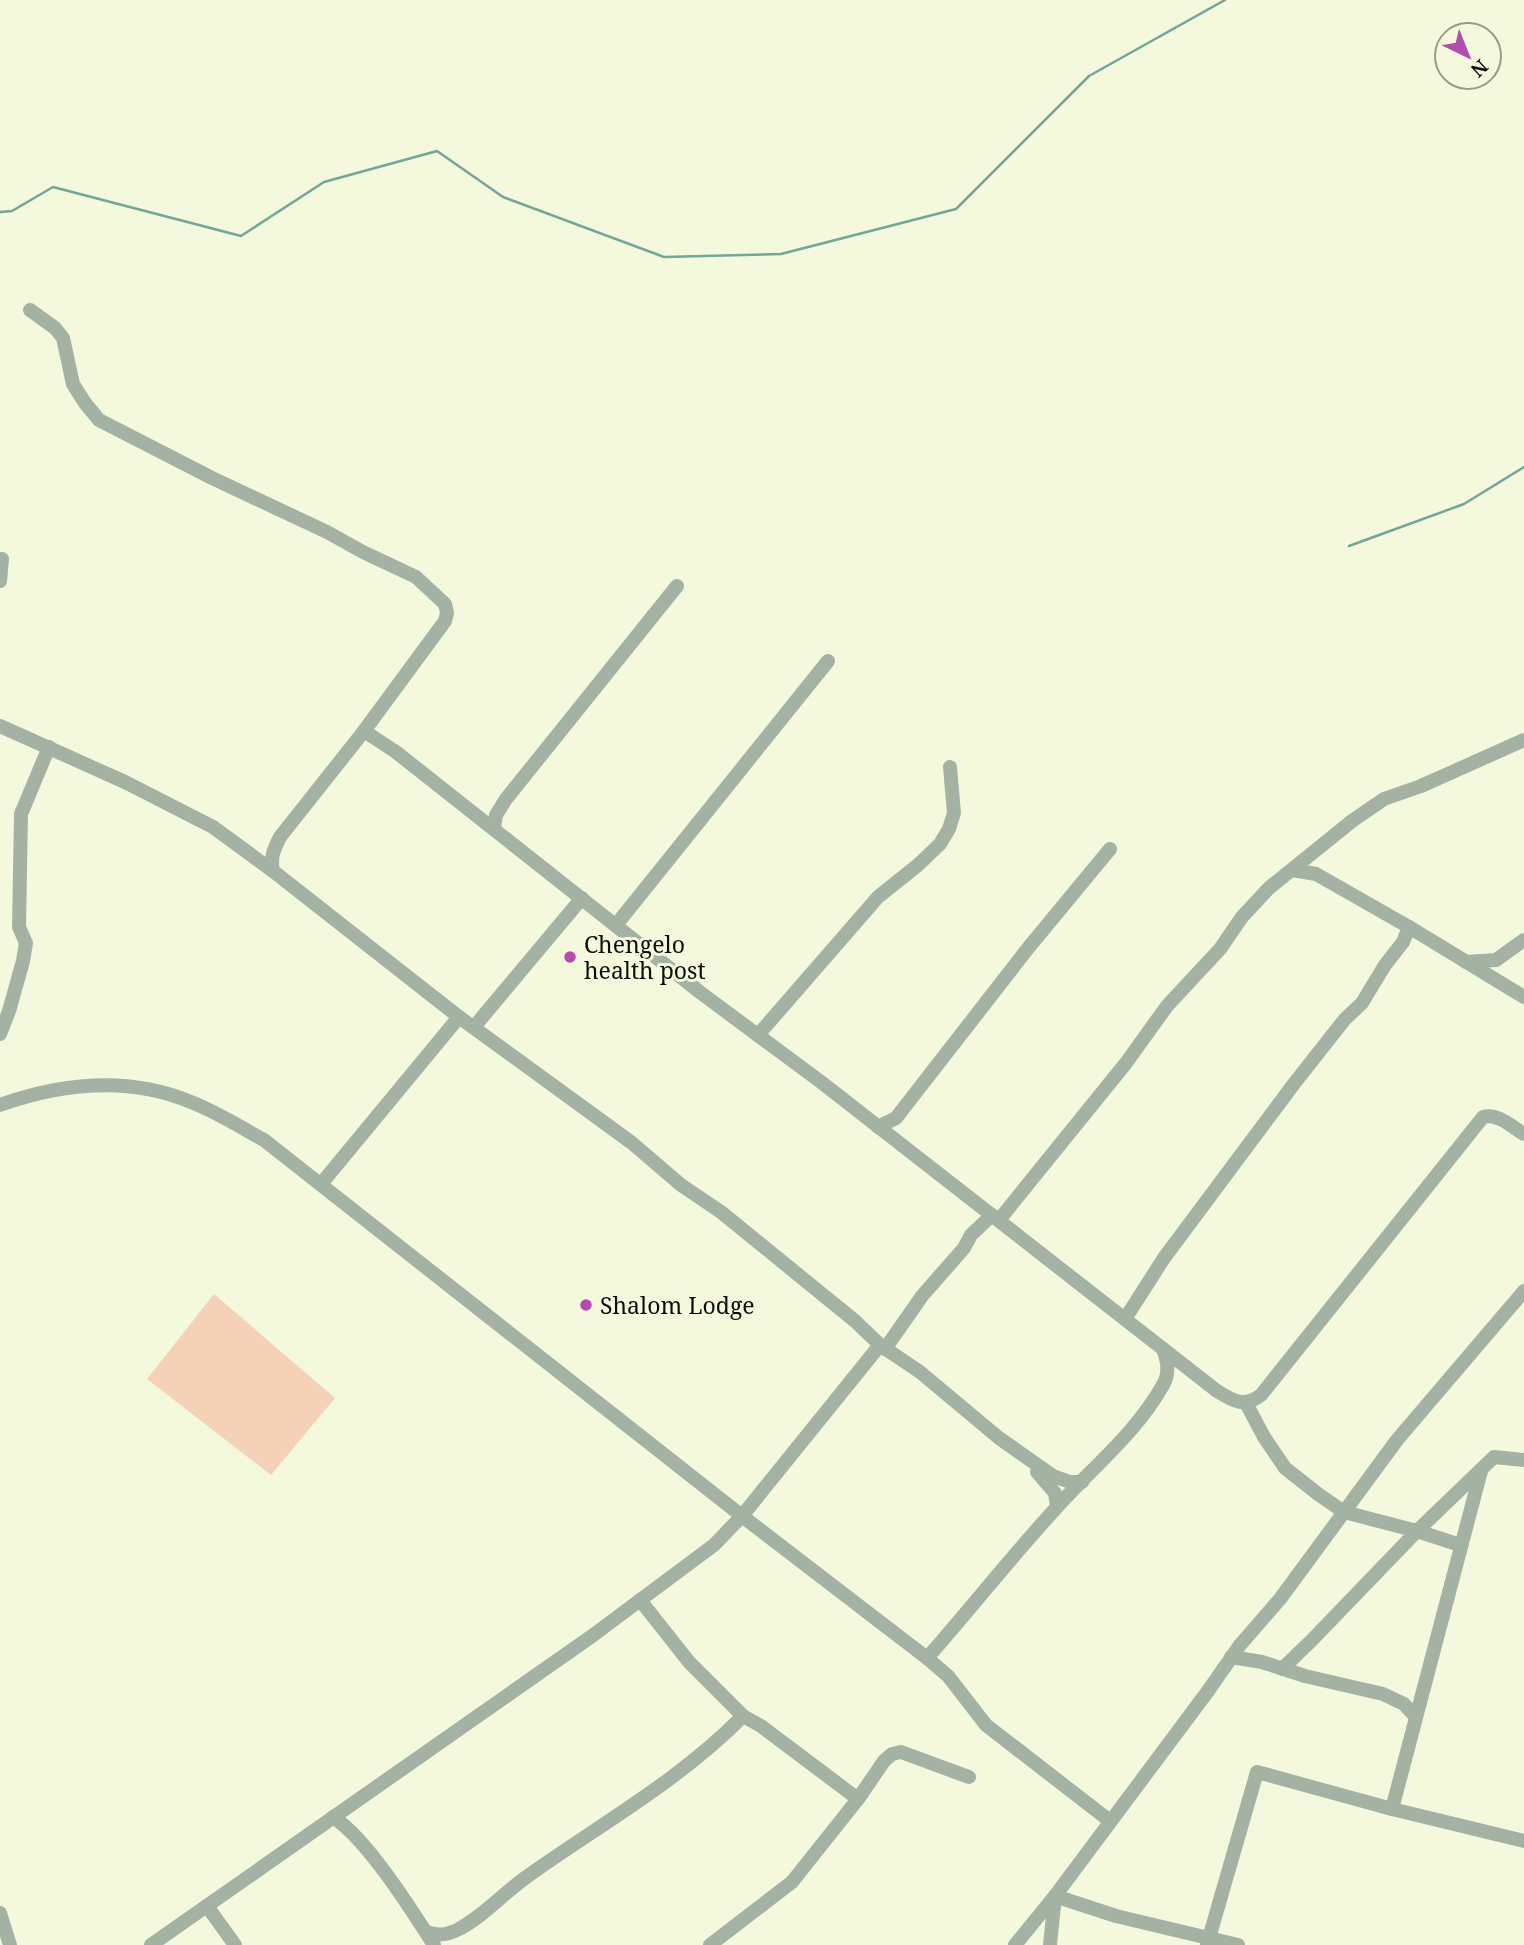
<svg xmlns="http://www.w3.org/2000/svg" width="1524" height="1945" font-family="'Noto Serif',serif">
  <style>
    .pitch { fill: #f5d1b8 }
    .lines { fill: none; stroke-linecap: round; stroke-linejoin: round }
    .stream { stroke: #72a697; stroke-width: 2.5 }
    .minor { stroke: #a3b2a3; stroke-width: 14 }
    .poi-dot { fill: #b44caf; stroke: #f4f9de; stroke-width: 2.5 }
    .labels { text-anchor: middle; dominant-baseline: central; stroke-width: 6; stroke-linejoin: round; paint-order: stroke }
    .poi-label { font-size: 23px; fill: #0c0e06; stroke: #f4f9de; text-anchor: start }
  </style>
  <rect width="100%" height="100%" fill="#f4f9de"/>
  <polygon class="pitch" points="214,1294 335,1398 271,1475 147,1379"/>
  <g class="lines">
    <g class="stream">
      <polyline points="0,212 12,211 53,187 241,236 324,182 437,151 503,197 664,257 781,254 956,209 1089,76 1225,0"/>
      <polyline points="1349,546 1464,504 1524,467"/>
    </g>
    <g class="minor">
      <path d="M 30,310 L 55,328 L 63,338 L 73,384 L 85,403 L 99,420 L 212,478 L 327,532 L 363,552 L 416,577 L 445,604 L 447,613 L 445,621 L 364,731 L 280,837 C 274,849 270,857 273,871"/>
      <polyline points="0,581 2,559"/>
      <polyline points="0,726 125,782 213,827 273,871 459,1017 632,1143 681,1185 721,1212 855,1321 880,1345 920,1372 999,1438 1053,1476 1070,1482 1082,1482"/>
      <path d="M 364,731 L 396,752 L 701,993 L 821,1082 L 1217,1391 C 1233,1401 1244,1408 1261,1395 L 1483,1117 C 1498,1113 1511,1126 1524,1134"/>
      <polyline points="494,828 496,815 506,799 677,586"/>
      <polyline points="1292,870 1316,874 1409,927 1524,997"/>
      <polyline points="616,925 828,661"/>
      <polyline points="1466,962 1496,960 1524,940"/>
      <polyline points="474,1027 582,898"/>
      <polyline points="0,1034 9,1011 23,961 26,943 19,927 21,814 49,747"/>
      <polyline points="758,1035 878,897 918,865 940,844 949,829 954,813 950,767"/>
      <path d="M 0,1105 C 62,1083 128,1076 191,1102 C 217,1112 240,1127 264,1140 L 742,1516 L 927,1658 L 948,1676 L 986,1725 L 1110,1821"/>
      <polyline points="878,1127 896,1118 1029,947 1110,849"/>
      <polyline points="321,1184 459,1017"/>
      <polyline points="999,1220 1126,1063 1167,1006 1220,949 1242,917 1269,888 1352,821 1384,799 1421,786 1524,740"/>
      <polyline points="1125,1319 1164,1258 1293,1085 1345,1019 1362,1003 1385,965 1403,942 1409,927"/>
      <polyline points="885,1349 922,1296 964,1248 971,1235 992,1215"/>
      <polyline points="1246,1403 1264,1437 1285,1468 1318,1494 1344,1512 1417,1531 1460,1545"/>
      <polyline points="1037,1472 1055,1493 1057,1506"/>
      <polyline points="640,1600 689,1662 743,1716 761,1726 858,1799"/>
      <polyline points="1231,1657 1262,1662 1305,1676 1383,1694 1404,1704 1415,1716"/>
      <path d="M 927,1658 C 971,1608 1012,1556 1057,1507 C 1093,1467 1136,1433 1163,1385 C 1170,1373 1168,1361 1163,1349"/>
      <polyline points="1282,1669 1312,1640 1417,1531 1494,1457 1524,1460"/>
      <polyline points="1392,1809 1481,1471"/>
      <path d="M 333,1817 C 367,1839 411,1909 434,1945"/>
      <polyline points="207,1906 235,1945"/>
      <polyline points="0,1913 10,1945"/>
      <path d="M 426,1932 C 438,1936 446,1935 457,1930 C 480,1919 503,1894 525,1878 C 599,1825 679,1781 743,1716"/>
      <polyline points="151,1945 592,1636 714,1545 742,1516 880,1345"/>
      <polyline points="710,1945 792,1882 858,1799 884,1761 892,1754 901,1752 969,1777"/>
      <polyline points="1015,1945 1055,1896 1208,1691 1240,1645 1280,1599 1397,1440 1524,1291"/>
      <polyline points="1050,1945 1055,1896 1116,1916 1238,1945"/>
      <polyline points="1207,1945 1257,1772 1392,1809 1524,1841"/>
    </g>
  </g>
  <g class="poi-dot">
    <circle cx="570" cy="957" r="7"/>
    <circle cx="586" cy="1305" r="7"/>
  </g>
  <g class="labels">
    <g class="poi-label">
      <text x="584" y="944">Chengelo<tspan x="584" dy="26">health post</tspan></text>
      <text x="600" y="1305">Shalom Lodge</text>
    </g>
  </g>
  <g transform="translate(1468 56) rotate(137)"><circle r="33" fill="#f4f9de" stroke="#979b88" stroke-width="2"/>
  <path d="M0-5L12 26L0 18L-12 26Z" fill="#b44caf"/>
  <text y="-10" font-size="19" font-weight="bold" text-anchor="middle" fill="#0c0e06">N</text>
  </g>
</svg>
